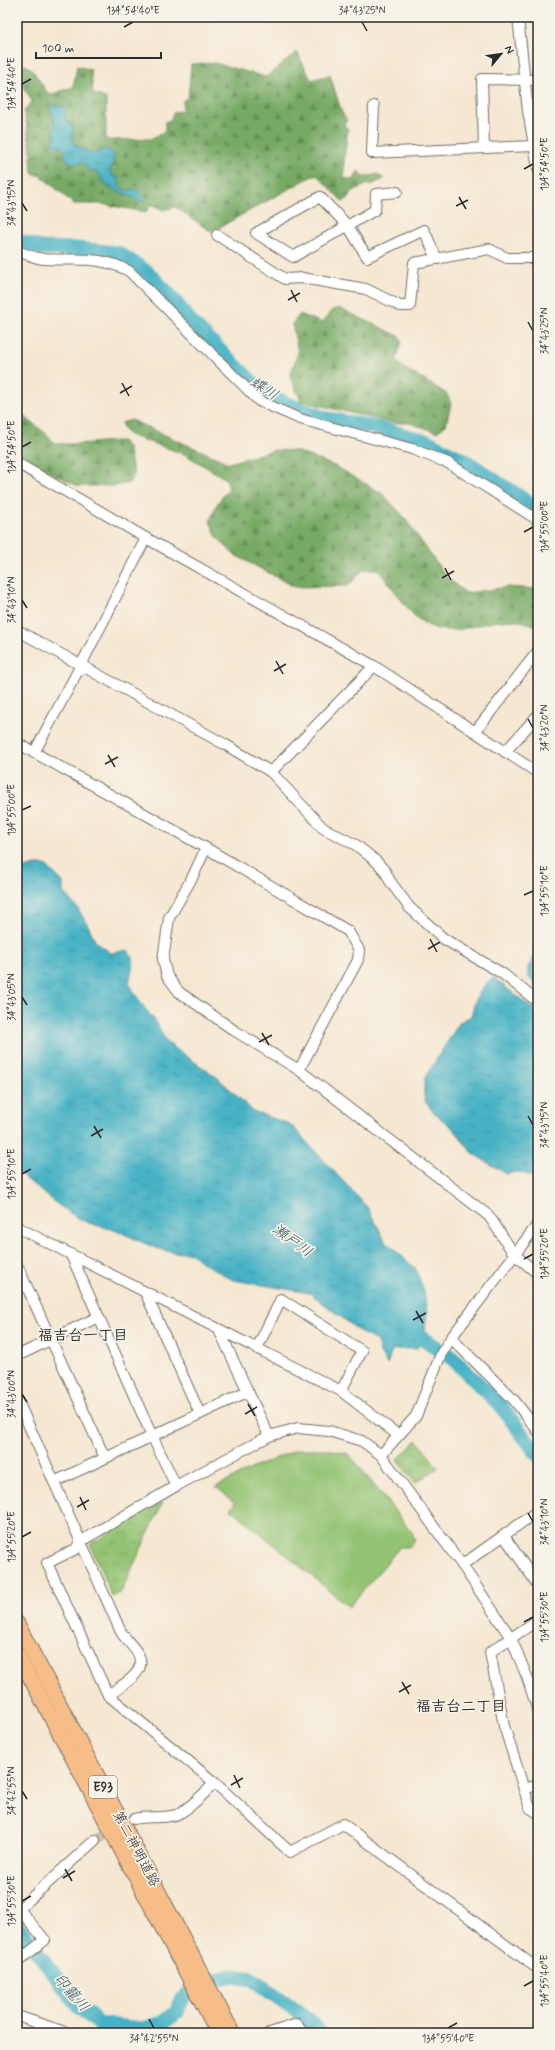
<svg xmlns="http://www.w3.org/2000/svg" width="555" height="2050" font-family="Mynerve,'Klee One',sans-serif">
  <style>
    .forest { fill: url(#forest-firs); stroke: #506a48 }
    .park { fill: url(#park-crowns); stroke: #5f774e }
    .garden { fill: #93c372; stroke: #5f774e }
    .water { fill: url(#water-ripples); stroke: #396e78 }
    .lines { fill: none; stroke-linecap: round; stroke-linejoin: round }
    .river { stroke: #47b2c5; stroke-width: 15 }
    .minor-tunnel { stroke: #cdc1b0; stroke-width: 10; stroke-dasharray: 10 5; stroke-linecap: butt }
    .minor-casing { stroke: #726d65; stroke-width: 12 }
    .highway-casing { stroke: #726d65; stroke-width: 16 }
    .minor { stroke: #fff; stroke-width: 10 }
    .highway { stroke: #f7bd88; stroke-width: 14 }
    .ticks { fill: none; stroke: #2b2b2b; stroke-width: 1.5 }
    .labels { text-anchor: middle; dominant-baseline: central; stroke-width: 3.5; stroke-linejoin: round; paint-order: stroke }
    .shield { fill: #f7f3e8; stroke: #686764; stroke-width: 1 }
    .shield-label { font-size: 13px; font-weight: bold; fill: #2b2b2b }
    .street-label { font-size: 14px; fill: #2b2b2b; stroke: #f7f3e8 }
    .water-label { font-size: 15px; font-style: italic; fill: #355a61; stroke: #f7f3e8 }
    .neighbourhood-label { font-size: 15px; font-weight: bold; fill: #2b2b2b; stroke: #f7f3e8 }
    .neatline { fill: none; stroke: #2b2b2b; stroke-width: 1.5 }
    .ticks-label { font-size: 10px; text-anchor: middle; fill: #2b2b2b }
  </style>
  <defs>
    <pattern id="forest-firs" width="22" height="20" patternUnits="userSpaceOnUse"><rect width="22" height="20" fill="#76a964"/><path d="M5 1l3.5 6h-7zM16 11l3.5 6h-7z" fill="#618a53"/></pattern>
    <pattern id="park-crowns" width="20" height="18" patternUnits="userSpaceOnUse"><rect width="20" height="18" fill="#93c372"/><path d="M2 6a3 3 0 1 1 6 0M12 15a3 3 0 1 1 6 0" fill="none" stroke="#789f5e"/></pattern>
    <pattern id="water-ripples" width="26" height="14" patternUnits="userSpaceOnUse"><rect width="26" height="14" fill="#47b2c5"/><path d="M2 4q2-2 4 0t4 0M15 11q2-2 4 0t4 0" fill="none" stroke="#3b91a0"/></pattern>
  </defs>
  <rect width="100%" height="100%" fill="#f7f3e8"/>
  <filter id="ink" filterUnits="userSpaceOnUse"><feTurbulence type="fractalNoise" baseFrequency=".025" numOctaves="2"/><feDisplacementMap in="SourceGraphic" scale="8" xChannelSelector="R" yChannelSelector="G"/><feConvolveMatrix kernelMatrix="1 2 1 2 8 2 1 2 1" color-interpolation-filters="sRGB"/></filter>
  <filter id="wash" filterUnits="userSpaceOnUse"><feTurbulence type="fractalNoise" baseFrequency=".012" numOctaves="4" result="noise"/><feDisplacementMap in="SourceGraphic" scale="16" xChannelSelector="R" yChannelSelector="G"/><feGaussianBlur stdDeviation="0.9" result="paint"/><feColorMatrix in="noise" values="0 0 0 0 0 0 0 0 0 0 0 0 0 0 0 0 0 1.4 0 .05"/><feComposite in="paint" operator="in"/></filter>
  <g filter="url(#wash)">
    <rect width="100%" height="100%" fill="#f5e7d1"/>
    <g class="forest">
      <polygon points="297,52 311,80 330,75 342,113 347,120 344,124 348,129 344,160 344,178 354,180 358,171 365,177 377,174 384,179 373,184 365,185 350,193 349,198 343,202 316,174 211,232 176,207 163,210 151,204 146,212 101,204 74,204 41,176 32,173 30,144 24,111 32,101 18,78 18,69 25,65 31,68 49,95 73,87 77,66 91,70 93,94 106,98 106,140 150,139 165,131 165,122 170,120 174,112 182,111 183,101 188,97 191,64 215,63 266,77"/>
      <polygon points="339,308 399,336 402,342 396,360 401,366 447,394 451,404 446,425 437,432 409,423 393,423 301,401 290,377 298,352 292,324 300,314 322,323 332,310"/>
      <path d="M 17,411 L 48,435 L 54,443 C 77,446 99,441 122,441 L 128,447 L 134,475 L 129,483 L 114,486 L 78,486 L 22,459 L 17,456 Z"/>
      <path d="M 131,420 L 229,463 L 274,450 L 296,451 L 337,467 L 383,494 L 405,518 L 447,578 L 466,593 L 508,587 L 538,589 L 538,627 C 527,622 515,619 502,621 C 471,623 448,642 418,619 C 405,608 390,583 378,569 L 364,569 L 348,586 L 295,587 L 233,554 L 217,537 L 210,521 L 217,504 L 229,488 L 226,479 L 184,454 L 129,435 L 125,431 L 121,423 Z"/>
    </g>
    <g class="park">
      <polygon points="417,1440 438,1468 415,1483 397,1460"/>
      <polygon points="163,1502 121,1592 112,1597 90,1544"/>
    </g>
    <polygon class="garden" points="298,1449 327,1449 349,1454 412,1532 415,1540 409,1547 400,1547 349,1607 230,1508 235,1503 216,1487 253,1468"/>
    <g class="water">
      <polygon points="50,105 65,107 65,119 72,126 73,142 76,146 94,154 106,148 115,155 110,171 113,177 117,176 120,187 128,191 132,189 139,191 146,201 144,202 107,186 97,172 89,171 84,163 72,163 65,158 64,149 51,142 56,136 52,128 56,127"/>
      <path d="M 34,865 L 46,865 L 63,882 L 63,892 L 78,909 L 89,927 L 95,941 L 111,953 L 128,950 L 134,961 L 129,983 L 140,1002 L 157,1023 L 166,1042 L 218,1078 L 254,1112 L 290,1124 L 367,1207 L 386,1242 L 416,1269 L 424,1291 L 427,1312 L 424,1340 L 417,1348 L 392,1350 L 387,1365 L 380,1353 L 377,1341 L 363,1334 L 310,1293 L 233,1280 L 201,1262 L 191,1253 C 160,1253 149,1245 122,1233 C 111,1228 100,1227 89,1223 C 67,1215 36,1187 17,1171 L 17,869 L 20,870 Z"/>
      <polygon points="538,949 538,988 528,976 528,967"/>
      <path d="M 493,977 L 538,1013 L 537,1181 C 526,1173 520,1170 507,1174 C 495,1167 481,1160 471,1151 C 463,1142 458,1132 449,1125 C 442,1119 433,1113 427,1104 C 422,1097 424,1085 425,1077 L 460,1022 L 471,1016 C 475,999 480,988 493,977 Z"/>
    </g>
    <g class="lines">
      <g class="river">
        <polyline points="17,241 42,248 77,249 118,253 147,272 167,292 191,322 255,385 284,403 324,418 378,428 428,442 467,462 538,509"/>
        <polyline points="408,1328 452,1358 500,1405 538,1455"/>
        <polyline points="17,1926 79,2007 99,2024 142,2029 163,2023 177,2012 182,1999 190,1992 212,1980 233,1976 252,1979 272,1993 308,2019 320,2033"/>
      </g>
    </g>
  </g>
  <g filter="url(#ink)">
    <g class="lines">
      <polyline class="minor-tunnel" points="95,1840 117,1828"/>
      <defs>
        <g id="minor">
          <polyline points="518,17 528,111 538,168"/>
          <polyline points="374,106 372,153 534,146"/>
          <polyline points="484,148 482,79 538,80"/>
          <polyline points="397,192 376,194 375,210 293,257 256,233 320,197 348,226 367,257 424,230 437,259"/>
          <polyline points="217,235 285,279 302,278 366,289 400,306 410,306 414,263 489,249 507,258 538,258"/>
          <path d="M 17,251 C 25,254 35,258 44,259 C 77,261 98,255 129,271 L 259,401 L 300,419 L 412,449 L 448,463 L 538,520"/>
          <polyline points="17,463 146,538 374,666 538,773"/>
          <polyline points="17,630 226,745 271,772 323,828 356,845 376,861 385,871 390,881 409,907 444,939 503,974 538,1002"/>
          <polyline points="475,732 538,651"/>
          <polyline points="17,743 206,848 348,931 359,950 358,960 299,1070"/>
          <polyline points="505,752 538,715"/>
          <polyline points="34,753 81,665 146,538"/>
          <polyline points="271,772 374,666"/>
          <polyline points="206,848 193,876 169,918 163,960 167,976 179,992 235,1031 299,1070 489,1216 514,1254 538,1274"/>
          <polyline points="17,1227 341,1391 398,1435"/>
          <polyline points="71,1255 152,1436 176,1486"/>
          <polyline points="17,1265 105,1458"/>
          <polyline points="145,1292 200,1414"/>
          <polyline points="219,1330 269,1436"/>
          <polyline points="451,1338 514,1400 538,1431"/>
          <polyline points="257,1348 281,1299 362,1351 341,1391"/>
          <polyline points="17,1356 98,1317"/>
          <path d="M 17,1399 L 121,1632 C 126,1640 134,1647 138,1654 C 149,1673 120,1686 108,1695"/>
          <polyline points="381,1455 416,1416 441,1354 451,1338 538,1224"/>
          <polyline points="54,1482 247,1392"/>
          <polyline points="504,1536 538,1585"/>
          <polyline points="462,1565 538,1511"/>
          <polyline points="538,1620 490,1652 504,1726 530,1808 538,1813"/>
          <polyline points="538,1711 527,1677 511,1638 462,1565 381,1455 362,1441 329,1431 298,1428 269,1436 176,1486 81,1541 76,1549 47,1563 108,1695 215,1783 290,1852 343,1824 534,1966 538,1967"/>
          <polyline points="524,1789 538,1785"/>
          <path d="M 134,1819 C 148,1815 165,1820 178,1814 C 192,1807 204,1793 215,1783"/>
          <polyline points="17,1946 24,1956"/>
          <polyline points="17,1962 45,1940 19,1909 95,1840"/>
          <polyline points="17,2016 68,2033"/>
          <polyline points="270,2033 297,2024 304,2033"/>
        </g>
        <g id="highway">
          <polyline points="17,1623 233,2033"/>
          <polyline points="17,1653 218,2033"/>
        </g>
      </defs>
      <use href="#minor" class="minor-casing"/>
      <use href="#highway" class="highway-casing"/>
      <use href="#minor" class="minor"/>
      <use href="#highway" class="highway"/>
    </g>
  </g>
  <path class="ticks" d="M 362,22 L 367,31M 124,27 L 133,22M 22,84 L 31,79M 524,169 L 533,164M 459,197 L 466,209M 22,203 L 27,211M 456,206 L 468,200M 291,290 L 297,302M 288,300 L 300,293M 528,322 L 533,331M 122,383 L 129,396M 120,393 L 132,386M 22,447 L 31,442M 524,532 L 533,527M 445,568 L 451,580M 442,578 L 454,571M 22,600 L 27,608M 276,661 L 283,674M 274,671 L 286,664M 528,719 L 533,728M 108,755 L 115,767M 105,764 L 118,757M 22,810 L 31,806M 524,895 L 533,891M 430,939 L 437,952M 428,949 L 440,942M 22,997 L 27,1005M 262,1033 L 269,1045M 259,1042 L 272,1035M 528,1116 L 533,1125M 94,1126 L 101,1138M 91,1136 L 103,1129M 22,1174 L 31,1169M 524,1259 L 533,1254M 416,1311 L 423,1323M 413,1320 L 426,1313M 22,1394 L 27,1402M 248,1404 L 255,1416M 245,1414 L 257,1407M 80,1497 L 86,1510M 77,1507 L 89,1500M 528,1513 L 533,1522M 22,1537 L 31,1532M 524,1622 L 533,1617M 402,1682 L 409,1694M 399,1692 L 411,1685M 234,1775 L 240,1788M 231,1785 L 243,1778M 22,1791 L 27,1799M 65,1869 L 72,1881M 63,1878 L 75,1871M 22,1901 L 31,1896M 524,1986 L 533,1981M 149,2019 L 154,2028M 448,2028 L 457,2023"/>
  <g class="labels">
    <rect class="shield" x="89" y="1776" width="28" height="22" rx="3"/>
    <g class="shield-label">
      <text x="103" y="1787">E93</text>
    </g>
    <g class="street-label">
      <text transform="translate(136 1849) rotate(62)">第二神明道路</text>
    </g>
    <g class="water-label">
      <text transform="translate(264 389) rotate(34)">蝶川</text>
      <text transform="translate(292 1241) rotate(36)">瀬戸川</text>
      <text transform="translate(71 1993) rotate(49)">印籠川</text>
    </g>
    <g class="neighbourhood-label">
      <text x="83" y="1336">福吉台一丁目</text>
      <text x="461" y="1707">福吉台二丁目</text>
    </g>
  </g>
  <rect width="555" height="2050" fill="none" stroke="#f7f3e8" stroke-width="44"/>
  <g transform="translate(501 54) rotate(61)" stroke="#f7f3e8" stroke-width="3" paint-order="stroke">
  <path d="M0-3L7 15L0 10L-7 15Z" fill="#2b2b2b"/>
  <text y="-6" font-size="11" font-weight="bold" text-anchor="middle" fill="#2b2b2b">N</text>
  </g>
  <path d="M36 52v6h125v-6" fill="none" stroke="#2b2b2b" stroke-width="2"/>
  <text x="42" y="52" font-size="12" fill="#2b2b2b" stroke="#f7f3e8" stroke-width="3" paint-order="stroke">100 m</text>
  <rect x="22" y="22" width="511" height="2006" class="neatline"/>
  <g class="ticks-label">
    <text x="133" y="14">134°54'40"E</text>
    <text x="362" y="14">34°43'25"N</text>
    <text transform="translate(11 84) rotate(-90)" y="4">134°54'40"E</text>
    <text transform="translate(544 164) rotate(-90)" y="4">134°54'50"E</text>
    <text transform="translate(11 203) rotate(-90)" y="4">34°43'15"N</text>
    <text transform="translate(544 331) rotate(-90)" y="4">34°43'25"N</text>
    <text transform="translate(11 447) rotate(-90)" y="4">134°54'50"E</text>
    <text transform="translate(544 527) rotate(-90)" y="4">134°55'00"E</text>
    <text transform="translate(11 600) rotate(-90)" y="4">34°43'10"N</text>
    <text transform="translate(544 728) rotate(-90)" y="4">34°43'20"N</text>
    <text transform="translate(11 810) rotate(-90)" y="4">134°55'00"E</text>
    <text transform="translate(544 891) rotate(-90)" y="4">134°55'10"E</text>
    <text transform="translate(11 997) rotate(-90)" y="4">34°43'05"N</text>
    <text transform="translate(544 1125) rotate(-90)" y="4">34°43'15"N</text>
    <text transform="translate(11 1174) rotate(-90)" y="4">134°55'10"E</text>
    <text transform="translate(544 1254) rotate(-90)" y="4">134°55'20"E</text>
    <text transform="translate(11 1394) rotate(-90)" y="4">34°43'00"N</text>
    <text transform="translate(544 1522) rotate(-90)" y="4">34°43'10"N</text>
    <text transform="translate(11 1537) rotate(-90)" y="4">134°55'20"E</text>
    <text transform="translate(544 1617) rotate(-90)" y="4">134°55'30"E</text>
    <text transform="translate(11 1791) rotate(-90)" y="4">34°42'55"N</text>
    <text transform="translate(11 1901) rotate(-90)" y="4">134°55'30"E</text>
    <text transform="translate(544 1981) rotate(-90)" y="4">134°55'40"E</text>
    <text x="154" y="2042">34°42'55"N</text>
    <text x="448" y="2042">134°55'40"E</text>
  </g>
</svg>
